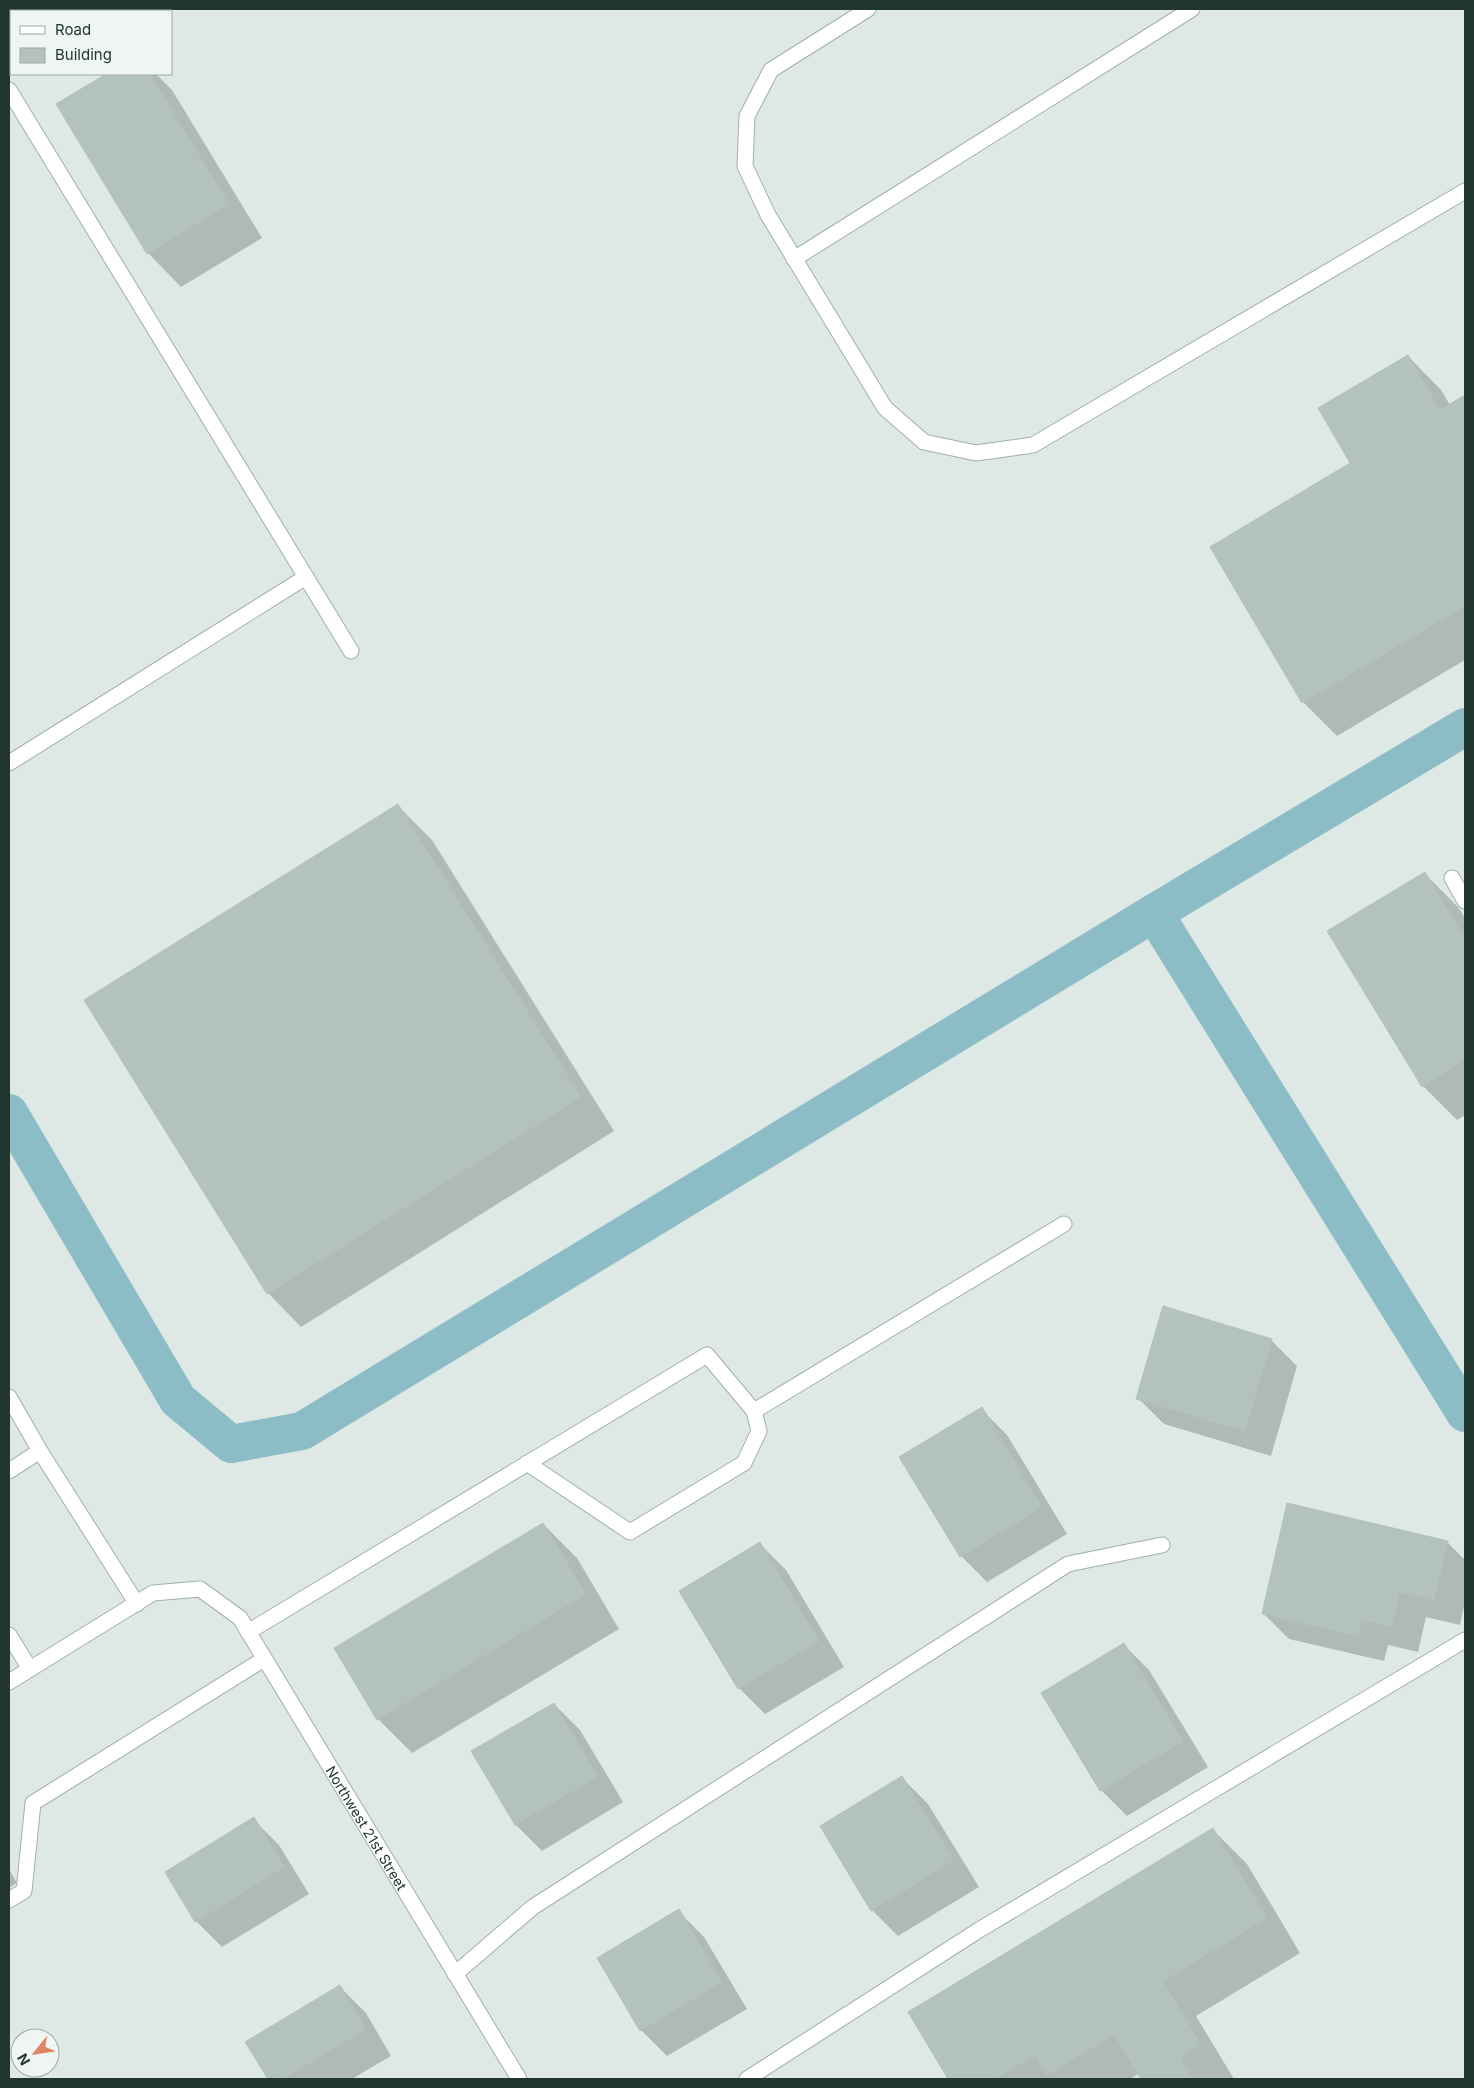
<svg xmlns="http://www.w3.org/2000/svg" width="1474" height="2088" font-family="Inter,sans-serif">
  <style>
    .shadow { fill: #0003 }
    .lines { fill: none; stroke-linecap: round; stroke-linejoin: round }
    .canal { stroke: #8cbdc7; stroke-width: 38 }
    .building { fill: #b4c2bd; stroke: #b2c0bb }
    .lane-casing { stroke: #a2afaa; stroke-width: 17 }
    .street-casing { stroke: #a2afaa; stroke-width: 17 }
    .lane { stroke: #fff; stroke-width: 15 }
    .street { stroke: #fff; stroke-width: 15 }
    .labels { text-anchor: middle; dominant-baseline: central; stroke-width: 5; stroke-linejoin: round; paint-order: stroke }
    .street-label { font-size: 14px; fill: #223630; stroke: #eef5f2 }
  </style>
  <rect width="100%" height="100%" fill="#dee8e4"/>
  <g class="shadow">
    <polygon points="109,74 156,74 172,90 262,238 181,287 148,253 58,105"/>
    <polygon points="1408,356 1441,390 1450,405 1465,397 1465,660 1337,736 1303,702 1352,463"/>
    <polygon points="398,806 432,840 614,1131 301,1327 268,1293"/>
    <polygon points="1424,873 1458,907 1465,918 1465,1115 1457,1120 1423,1086"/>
    <polygon points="1271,1340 1297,1366 1271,1456 1164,1424 1138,1398"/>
    <polygon points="981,1409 1007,1435 1067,1534 987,1582 961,1556"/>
    <polygon points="543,1524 577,1558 619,1629 412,1753 378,1719"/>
    <polygon points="1447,1542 1465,1560 1465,1602 1460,1625 1426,1617 1418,1652 1388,1645 1384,1661 1289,1639 1263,1613"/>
    <polygon points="760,1544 786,1570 844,1667 765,1714 739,1688"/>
    <polygon points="1123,1644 1149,1670 1208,1767 1127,1816 1101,1790"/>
    <polygon points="554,1704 580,1730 623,1802 542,1851 516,1825 473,1752"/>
    <polygon points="902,1778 928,1804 979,1887 898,1936 872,1910"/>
    <polygon points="253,1819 279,1845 309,1894 222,1947 196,1921"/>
    <polygon points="1213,1830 1247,1864 1300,1953 1196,2016 1234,2079 1143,2079 1139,2074 1130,2079 950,2079 909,2012"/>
    <polygon points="9,1869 17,1883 9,1888"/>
    <polygon points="678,1911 704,1937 747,2009 667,2056 641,2030"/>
    <polygon points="340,1987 366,2013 391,2056 352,2079 269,2079 247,2043"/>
  </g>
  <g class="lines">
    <g class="canal">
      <polyline points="1154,913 1465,1413"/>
      <polyline points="9,1113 178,1400 231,1444 302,1431 1154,913 1465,727"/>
    </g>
  </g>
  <g class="building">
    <polygon points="106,74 150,74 229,204 147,254 56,104"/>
    <polygon points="1408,355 1440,410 1465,395 1465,606 1302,703 1210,547 1350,463 1318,408"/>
    <polygon points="398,804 581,1097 267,1294 84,1000"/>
    <polygon points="1425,872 1465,938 1465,1060 1422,1087 1327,931"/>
    <polygon points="1163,1306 1272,1339 1245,1431 1136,1399"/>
    <polygon points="982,1407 1042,1507 960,1557 899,1457"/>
    <polygon points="1287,1503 1448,1541 1434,1600 1400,1592 1392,1627 1362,1620 1358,1636 1262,1614"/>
    <polygon points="543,1523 586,1594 377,1720 334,1648"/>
    <polygon points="760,1542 819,1641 738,1689 679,1591"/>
    <polygon points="1124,1643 1183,1741 1100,1791 1041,1693"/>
    <polygon points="554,1703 598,1776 515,1825 471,1751"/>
    <polygon points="902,1776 954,1860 871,1911 820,1826"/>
    <polygon points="254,1817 284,1867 195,1922 165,1872"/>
    <polygon points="1213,1828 1267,1918 1163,1981 1201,2045 1180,2057 1193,2079 1141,2079 1114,2035 1047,2075 1035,2055 995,2079 948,2079 908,2012"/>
    <polygon points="679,1909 722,1982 640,2031 597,1958"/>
    <polygon points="340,1985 366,2029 283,2079 268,2079 245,2042"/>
  </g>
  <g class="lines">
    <defs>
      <g id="lane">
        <polyline points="868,9 771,70 747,116 745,166 768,215 885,408 924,442 976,453 1033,445 1465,191"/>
        <polyline points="794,259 1192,9"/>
        <polyline points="9,763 306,577"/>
        <polyline points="1452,878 1465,901"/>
        <polyline points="9,1397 40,1451"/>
        <polyline points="527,1463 630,1532 744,1463 759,1431 754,1411"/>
        <polyline points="9,1471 40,1451 137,1604"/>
        <polyline points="248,1632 707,1355 754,1411 1064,1224"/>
        <polyline points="9,1635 30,1669"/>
        <polyline points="9,1900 24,1891 33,1803 264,1659"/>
        <polyline points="455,1974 533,1907 1068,1564 1162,1545"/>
        <polyline points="747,2079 979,1930 1465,1640"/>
      </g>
      <g id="street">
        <polyline points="9,90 351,651"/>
        <path id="s1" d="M 9,1682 L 153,1593 L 200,1589 L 240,1618 L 519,2079"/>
      </g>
    </defs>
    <use href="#lane" class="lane-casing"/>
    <use href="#street" class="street-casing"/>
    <use href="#lane" class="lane"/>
    <use href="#street" class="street"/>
  </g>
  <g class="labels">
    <g class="street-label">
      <text stroke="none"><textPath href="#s1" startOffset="511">Northwest 21st Street</textPath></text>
    </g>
  </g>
  <rect width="1474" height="2088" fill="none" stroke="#223630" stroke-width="20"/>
  <rect x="10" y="10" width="162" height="65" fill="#eef5f2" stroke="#9ca9a4"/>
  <rect x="20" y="26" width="25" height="8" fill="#ffffff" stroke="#9ca9a4"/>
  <text x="55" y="35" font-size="15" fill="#223630">Road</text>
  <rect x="20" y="48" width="25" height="15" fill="#b4c2bd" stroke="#9ca9a4"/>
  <text x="55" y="60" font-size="15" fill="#223630">Building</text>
  <g transform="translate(35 2053) rotate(240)"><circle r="24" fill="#eef5f2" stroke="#9ca9a4"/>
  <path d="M0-4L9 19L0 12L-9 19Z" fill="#e18464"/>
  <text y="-8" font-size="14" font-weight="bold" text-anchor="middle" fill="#223630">N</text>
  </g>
</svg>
